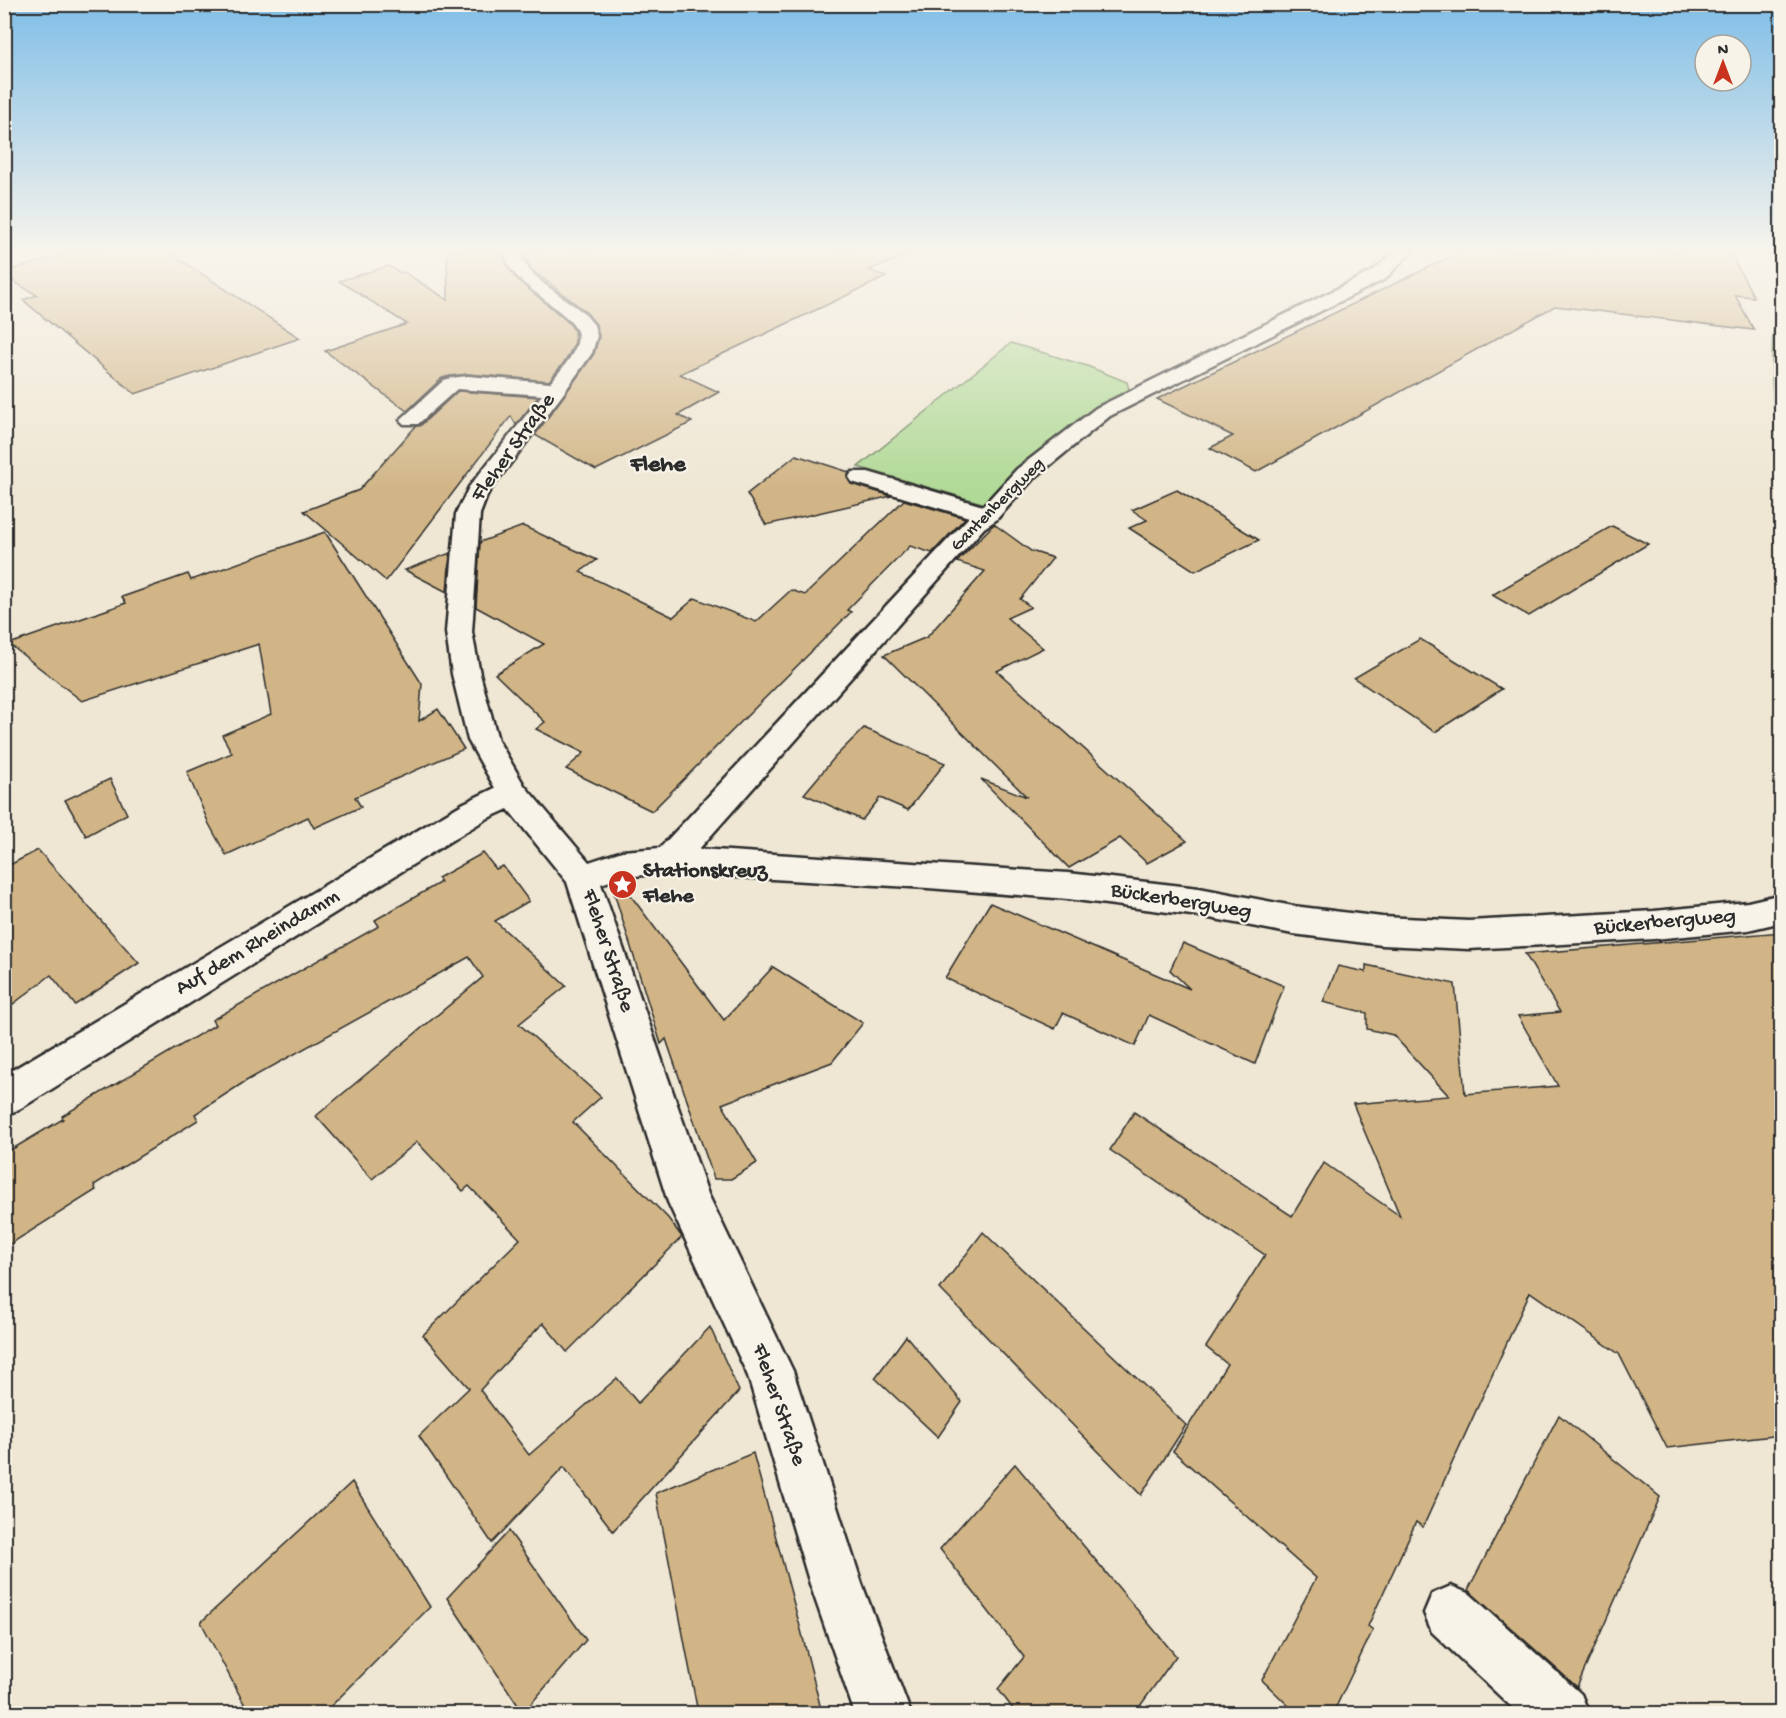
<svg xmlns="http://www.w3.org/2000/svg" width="1786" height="1718" font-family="'Gochi Hand',sans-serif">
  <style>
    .green { fill: #b0d996; stroke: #6e8260; stroke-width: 1.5 }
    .building { fill: #d1b586; stroke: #2b2b2b; stroke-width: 1.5 }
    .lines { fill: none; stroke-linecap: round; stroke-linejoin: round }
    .minor-casing { stroke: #2b2b2b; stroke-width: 5 }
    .minor { fill: #f7f3e8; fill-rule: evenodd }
    .labels { text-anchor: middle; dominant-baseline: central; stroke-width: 4.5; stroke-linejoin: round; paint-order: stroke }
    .far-street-label { font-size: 18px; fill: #2b2b2b; stroke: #f7f3e8 }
    .street-label { font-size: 22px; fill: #2b2b2b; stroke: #f7f3e8 }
    .poi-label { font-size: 22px; font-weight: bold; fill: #2b2b2b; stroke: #f7f3e8; text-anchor: start }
    .far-district-label { font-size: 24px; font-weight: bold; fill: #2b2b2b; stroke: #f7f3e8 }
  </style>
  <rect width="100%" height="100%" fill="#efe7d4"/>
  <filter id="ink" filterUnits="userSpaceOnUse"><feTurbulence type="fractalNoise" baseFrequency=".0167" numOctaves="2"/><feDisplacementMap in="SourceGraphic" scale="12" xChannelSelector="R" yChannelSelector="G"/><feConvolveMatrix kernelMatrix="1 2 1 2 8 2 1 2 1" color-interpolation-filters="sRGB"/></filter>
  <g filter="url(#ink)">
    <g class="green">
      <path d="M 1781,290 L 1781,472 C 1774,414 1764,347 1781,290 Z"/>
      <polygon points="1011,343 1087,366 1127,382 1129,389 1123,398 989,505 858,467"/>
    </g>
    <g class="building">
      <polygon points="76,251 167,251 300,338 135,394 23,300 37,295 4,276 4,272"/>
      <polygon points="447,251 501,251 514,276 569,323 574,330 575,342 566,360 549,381 468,374 450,376 442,378 407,411 325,351 407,324 339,281 388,266 401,273 404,272 448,300"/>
      <polygon points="521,251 910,251 911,254 869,270 886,277 680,374 719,392 678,415 692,422 596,470 535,435 594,354 599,337 596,324 585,311 531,269"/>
      <polygon points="1462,251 1729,251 1754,297 1735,295 1754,330 1555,306 1256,472 1210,448 1233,436 1157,399"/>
      <polygon points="458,391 538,397 516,425 511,416 386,581 304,511 359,490 416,426 420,426"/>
      <polygon points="796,455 849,472 847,478 851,484 892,496 766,525 747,494"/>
      <polygon points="1177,490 1259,540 1195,571 1129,528 1147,520 1132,510"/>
      <polygon points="904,500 965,518 932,553 910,546 847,610 851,612 652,811 566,769 584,753 536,729 545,722 495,674 544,644 476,607 480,542 523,526 597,560 580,572 673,617 695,598 756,622 791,590 805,595"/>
      <polygon points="994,524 1031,551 1053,558 1020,599 1031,607 1007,618 1043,648 997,671 1187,841 1147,863 1120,838 1069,868 981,779 1027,797 884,655 927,637 985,571 957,562"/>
      <polygon points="1612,526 1648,544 1529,616 1492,595"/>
      <polygon points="325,532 422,684 419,721 438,709 464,749 355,797 361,807 314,828 308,817 226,855 209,824 187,772 232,753 222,735 271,714 259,644 82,701 9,644 126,603 122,597 188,574 191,580"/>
      <polygon points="450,553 447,592 405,570"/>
      <polygon points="1420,639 1502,689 1435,732 1354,678"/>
      <polygon points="864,728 945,763 908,810 880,798 862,820 804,794 835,757"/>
      <polygon points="110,779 127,814 86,836 65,800"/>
      <polygon points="38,850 139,963 75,1005 51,975 4,1011 4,868"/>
      <polygon points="483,853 496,869 503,866 529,901 495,921 566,986 519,1024 601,1097 573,1122 668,1218 682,1237 567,1352 543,1323 480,1390 529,1455 617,1378 638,1403 710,1327 739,1391 613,1531 564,1467 492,1543 419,1436 469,1388 423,1335 520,1239 469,1186 463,1191 417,1142 372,1179 316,1116 483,977 469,957 246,1081 195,1114 198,1120 94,1185 96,1190 4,1248 4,1154 63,1119 62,1116 215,1025 212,1020 379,926 375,920 441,882 438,878"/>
      <polygon points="619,880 724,1020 773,967 863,1023 832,1062 722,1104 757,1163 731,1179 714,1179 666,1039 661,1044 611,883"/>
      <polygon points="990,903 1190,989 1170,970 1183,943 1284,986 1255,1064 1149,1015 1135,1046 1063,1013 1055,1029 945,978"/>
      <polygon points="1782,932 1782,1435 1667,1448 1619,1354 1530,1292 1423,1527 1416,1522 1368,1626 1373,1630 1333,1713 1296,1713 1262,1680 1316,1578 1173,1451 1227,1364 1206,1347 1265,1255 1110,1150 1134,1112 1292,1216 1324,1163 1400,1216 1353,1104 1449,1096 1393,1035 1367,1029 1367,1013 1323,1002 1338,966 1366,972 1366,965 1455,984 1465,1094 1558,1086 1518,1016 1560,1012 1525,954"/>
      <polygon points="983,1232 1186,1425 1141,1495 940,1289"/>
      <polygon points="906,1336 962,1402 938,1437 875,1378"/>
      <polygon points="1559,1415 1660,1497 1577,1687 1468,1590"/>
      <polygon points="753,1453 801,1630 822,1713 698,1713 656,1493"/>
      <polygon points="1015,1464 1176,1656 1135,1713 1016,1713 998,1689 1024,1657 940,1549"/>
      <polygon points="352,1482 430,1607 324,1713 249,1713 201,1622"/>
      <polygon points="509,1531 586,1640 523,1713 447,1598"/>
    </g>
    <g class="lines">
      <defs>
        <g id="minor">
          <path d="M 503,251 L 519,251 L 529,270 L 544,284 L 584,313 L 594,325 L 597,336 L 592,353 L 563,394 L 488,493 L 480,514 L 472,632 L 480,674 L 498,740 L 524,785 L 589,862 L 622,851 L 660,848 L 969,517 L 852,482 L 849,477 L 852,472 L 868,472 L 983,506 L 1017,469 L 1096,408 L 1373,271 L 1395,251 L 1412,251 L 1385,279 L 1110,416 L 1033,479 L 996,520 L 984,528 L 699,849 L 1068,873 L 1199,888 L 1293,906 L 1382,917 L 1469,921 L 1654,911 L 1748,902 L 1782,894 L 1782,922 L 1748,930 L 1654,939 L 1469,949 L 1382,945 L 1293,934 L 1199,916 L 1068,899 L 928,888 L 669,873 L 622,877 L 601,884 L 708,1194 L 793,1371 L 862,1584 L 911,1714 L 855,1714 L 810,1584 L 748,1376 L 668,1202 L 567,882 L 508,809 L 486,819 L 18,1110 L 4,1115 L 4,1075 L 464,803 L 495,788 L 468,740 L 452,674 L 446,632 L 456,514 L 469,487 L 542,395 L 457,389 L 418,424 L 404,424 L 400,420 L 444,380 L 451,378 L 468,376 L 550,383 C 560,371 578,352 578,336 C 579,319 528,291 516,275 C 510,269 506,259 503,251 Z"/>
          <polygon points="1451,1586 1470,1594 1581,1694 1589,1714 1519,1714 1432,1632 1424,1613 1432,1594"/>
        </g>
      </defs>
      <use href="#minor" class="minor-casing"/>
      <use href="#minor" class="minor"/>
    </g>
  </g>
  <linearGradient id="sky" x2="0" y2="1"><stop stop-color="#80bee7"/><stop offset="0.51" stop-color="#f8f4ec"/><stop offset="1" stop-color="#f8f4ec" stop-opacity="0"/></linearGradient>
  <rect width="1786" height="491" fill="url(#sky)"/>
  <defs>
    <symbol id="sight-disc" viewBox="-11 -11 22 22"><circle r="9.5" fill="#c8321e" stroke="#f7f3e8"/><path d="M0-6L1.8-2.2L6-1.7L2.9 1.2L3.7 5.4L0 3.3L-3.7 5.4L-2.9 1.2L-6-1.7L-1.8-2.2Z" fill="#fff"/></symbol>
  </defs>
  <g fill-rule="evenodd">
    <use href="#sight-disc" x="606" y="868" width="33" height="33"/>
  </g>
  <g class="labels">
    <g class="far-street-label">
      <text transform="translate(998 505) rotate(-45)">Gantenbergweg</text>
    </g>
    <g class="street-label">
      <text transform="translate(514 448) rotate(-54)">Fleher Straße</text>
      <text transform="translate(1181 902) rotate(9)">Bückerbergweg</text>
      <text transform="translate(1665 923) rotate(-5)">Bückerbergweg</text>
      <text transform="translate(258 943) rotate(-31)">Auf dem Rheindamm</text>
      <text transform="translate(607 951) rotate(72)">Fleher Straße</text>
      <text transform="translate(778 1405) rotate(71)">Fleher Straße</text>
    </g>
    <g class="poi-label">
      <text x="643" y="872">Stationskreuz<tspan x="643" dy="25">Flehe</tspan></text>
    </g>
    <g class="far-district-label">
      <text x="658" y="465">Flehe</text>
    </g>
  </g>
  <rect width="1786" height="1718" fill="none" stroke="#f7f3e8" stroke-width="24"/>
  <rect x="12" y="12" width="1762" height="1694" fill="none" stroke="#2b2b2b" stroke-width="2" filter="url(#ink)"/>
  <g transform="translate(1723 63)"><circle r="28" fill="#f7f3e8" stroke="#a5a39c" stroke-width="1.5"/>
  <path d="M0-4.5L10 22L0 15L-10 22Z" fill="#c8321e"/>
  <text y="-9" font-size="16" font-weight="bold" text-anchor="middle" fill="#2b2b2b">N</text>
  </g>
</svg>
